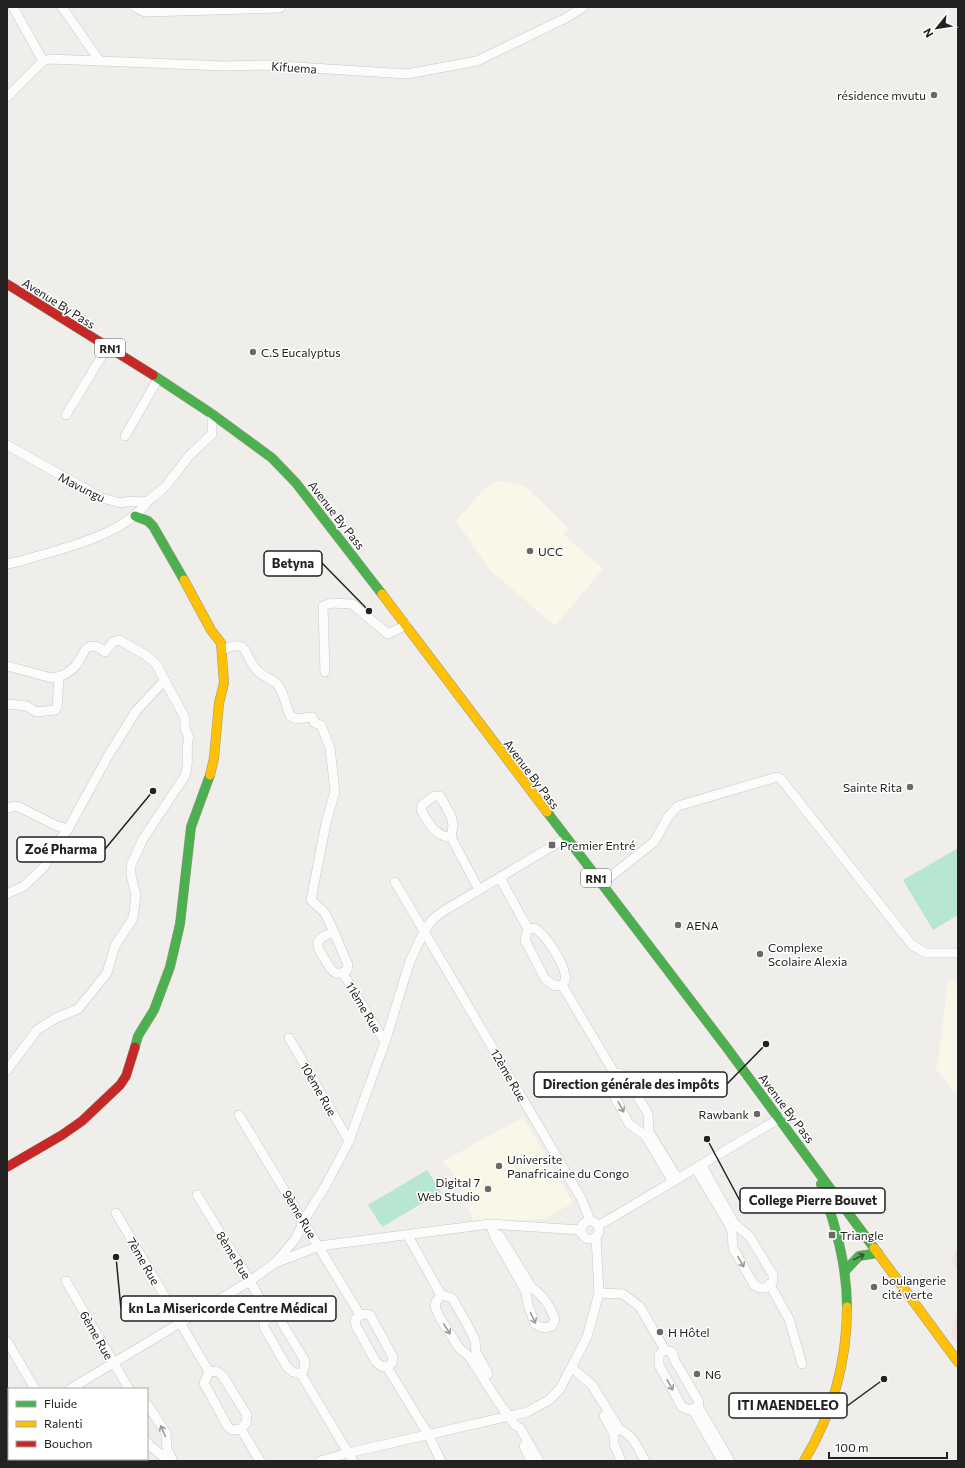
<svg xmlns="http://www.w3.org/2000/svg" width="965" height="1468" font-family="Commissioner,sans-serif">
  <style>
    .commercial { fill: #f1e3e1 }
    .education { fill: #f8f7e8 }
    .pitch { fill: #b7e6d2 }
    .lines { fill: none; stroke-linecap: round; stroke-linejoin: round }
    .street-casing { stroke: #c9c8c7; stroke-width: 10 }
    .fast-casing { stroke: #999a82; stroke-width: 10 }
    .slow-casing { stroke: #999a82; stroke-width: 10 }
    .jam-casing { stroke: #999a82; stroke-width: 10 }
    .street { stroke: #fdfcfc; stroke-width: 9 }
    .fast { stroke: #4caf50; stroke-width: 9 }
    .slow { stroke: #ffc107; stroke-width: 9 }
    .jam { stroke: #c62828; stroke-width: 9 }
    .oneway { stroke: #9a9a9a }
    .oneway2 { stroke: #335a34 }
    .poi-dot { fill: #6a6968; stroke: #fff; stroke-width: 1.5 }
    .labels { text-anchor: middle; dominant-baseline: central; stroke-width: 3; stroke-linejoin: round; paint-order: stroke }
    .shield { fill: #fff; stroke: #646464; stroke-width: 1 }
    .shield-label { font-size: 11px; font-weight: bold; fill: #222 }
    .street-label { font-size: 12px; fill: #222; stroke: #fff }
    .poi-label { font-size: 12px; fill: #222; stroke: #fff; text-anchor: start }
    .leader { fill: none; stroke: #222; stroke-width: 1.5 }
    .callout-dot { fill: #222; stroke: #fff; stroke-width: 1.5 }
    .callout { fill: #fff; stroke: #222; stroke-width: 1.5 }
    .callout-label { font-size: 13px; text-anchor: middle; font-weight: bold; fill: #222 }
  </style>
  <rect width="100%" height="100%" fill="#f0eeeb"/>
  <g class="commercial">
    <polygon points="958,1247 958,1271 951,1261"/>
    <polygon points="958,1308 958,1343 951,1335"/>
  </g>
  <g class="education">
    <polygon points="500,481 520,484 528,489 568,528 563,534 603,569 555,626 490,570 456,521 486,487"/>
    <polygon points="948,980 958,981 958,1097 934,1067 938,1064"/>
    <polygon points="523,1117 573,1203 544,1219 474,1222 450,1169 442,1162"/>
  </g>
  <g class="pitch">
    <polygon points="958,848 958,915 933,930 903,880"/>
    <polygon points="427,1170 441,1192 382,1227 368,1205"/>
  </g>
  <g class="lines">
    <defs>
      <g id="street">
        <polyline points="13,7 43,61"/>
        <polyline points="62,7 99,60"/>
        <polyline points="135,7 145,12 280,8"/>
        <polyline points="7,97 43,61 50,59 224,66 265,65 407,74 477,61 566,18 583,7"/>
        <polyline points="66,415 108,346"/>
        <polyline points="125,436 158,379"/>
        <polyline points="7,445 102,498 121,503 131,501 140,502 148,501 166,486 189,456 212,434 212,414"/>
        <path d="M 7,564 L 21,561 C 60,549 124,536 148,501"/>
        <path d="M 222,650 C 250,637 243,656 257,670 C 262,676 269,678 275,682 C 283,688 286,706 290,716 L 297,719 L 312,717 L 315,723 L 321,725 L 330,748 L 335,791 L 326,823 L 311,900 L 325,913 L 334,932"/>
        <path d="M 7,666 L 52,678 C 61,677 71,672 76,665 C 83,657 84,642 98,647 C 100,648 103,651 105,652 L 113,642 L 119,640 L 144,654 L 156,664 L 185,718 L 185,729 L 189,737 C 185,750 190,762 185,776 L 143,839 L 131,865 L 131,875 L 136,895 L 133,918 L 115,946 L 107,973 L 78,1009 L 56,1018 L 37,1030 L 7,1070"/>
        <polyline points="325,672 323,606 332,603 352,604 388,634 406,625"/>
        <polyline points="7,704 27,706 36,712 55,710 57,707 59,677"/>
        <polyline points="7,808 17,806 57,826 68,829"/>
        <path d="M 451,837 C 435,837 428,822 421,810 L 422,805 L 434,796 L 440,796 L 451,816 L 453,825 L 451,837 L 479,890"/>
        <polyline points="500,878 528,929"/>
        <polyline points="395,882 581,1198 590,1220"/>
        <polyline points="601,884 654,842 668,817 678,806 777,777 781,779 912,945 926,953 958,953"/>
        <polyline points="7,894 24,886 44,867 53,848 68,829 108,756 136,711 165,680"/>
        <path d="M 534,928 C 545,933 568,968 565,981 L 562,985 L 555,986 L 545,979 L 525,940 L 528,929 Z"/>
        <path d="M 334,932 L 348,965 L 347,970 C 344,972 340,974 336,973 C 331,971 328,965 326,961 C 314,944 314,939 334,932 Z"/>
        <polyline points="343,973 385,1042"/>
        <polyline points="562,985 615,1074"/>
        <polyline points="289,1038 349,1141"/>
        <polyline points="239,1115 360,1315"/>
        <polyline points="696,1169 730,1226 732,1232 733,1248 754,1285 760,1288 766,1288 773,1281 773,1275 750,1237 734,1223 702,1166"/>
        <polyline points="673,1182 645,1135 629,1124 609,1086 611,1078 615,1074 619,1073 626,1076 648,1114 649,1132 678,1179"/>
        <polyline points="197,1195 250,1281 270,1317"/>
        <polyline points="116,1213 209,1372"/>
        <circle cx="590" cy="1230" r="9"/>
        <path d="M 490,1224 L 495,1237 L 526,1292 L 528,1305 L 535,1324 L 541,1327 L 546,1328 L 552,1326 L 555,1319 C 550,1306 543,1295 532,1288 L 500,1236 L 494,1232"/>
        <polyline points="598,1226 780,1118"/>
        <polyline points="408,1236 441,1295"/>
        <polyline points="277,1261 296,1238 304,1220 326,1185 349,1141 385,1042 410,961 424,931 432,920 442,912 566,838"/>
        <polyline points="66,1281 129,1389"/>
        <polyline points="770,1285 789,1319 802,1364"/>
        <polyline points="599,1293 623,1294 640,1307 665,1350 672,1352 675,1361 699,1402 698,1406 730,1461"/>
        <polyline points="441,1295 436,1302 435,1307 440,1318 459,1348 469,1356 497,1400 515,1425 520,1428 539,1461"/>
        <polyline points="441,1295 452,1298 466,1322 475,1340 476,1352 488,1374"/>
        <polygon points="364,1314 370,1315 393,1357 392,1363 387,1367 381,1366 376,1362 356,1326 355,1320 360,1315"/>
        <polygon points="274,1316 279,1318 305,1361 304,1368 301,1374 293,1372 287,1367 264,1327 264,1322 270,1317"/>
        <polyline points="7,1341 35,1389"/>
        <polyline points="665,1350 659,1355 659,1365 682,1407 690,1410 698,1406"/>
        <polyline points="387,1367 428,1434 441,1461"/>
        <path d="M 572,1368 L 592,1385 L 620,1430 C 633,1434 639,1450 645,1461"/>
        <polygon points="216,1371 222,1375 247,1415 246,1423 241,1429 232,1430 228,1427 204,1383 209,1372"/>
        <polyline points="301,1374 353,1461"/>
        <polyline points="70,1389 250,1281 275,1263 319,1246 490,1224 581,1230"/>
        <polyline points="147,1404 166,1433 167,1449 173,1461"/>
        <polyline points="694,1412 722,1461"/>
        <polyline points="604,1416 614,1434 614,1444 621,1461"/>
        <polyline points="7,1424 9,1423"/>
        <polyline points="241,1429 260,1461"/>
        <path d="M 147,1442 C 152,1450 161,1452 166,1461"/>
        <polyline points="524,1446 531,1461"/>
        <polyline points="86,1459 87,1461"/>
        <polyline points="68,1461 69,1459"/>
        <polyline points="320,1461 348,1453 527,1412 549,1400 560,1389 587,1337 599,1293 596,1236"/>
      </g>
      <g id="fast">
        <polyline points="153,375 212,414 272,458 296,483 382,594"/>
        <polyline points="135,516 148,521 153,526 184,580"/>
        <polyline points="547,812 727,1048 874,1248"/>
        <polyline points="135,1047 138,1036 154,1010 170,967 180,924 191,827 210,775"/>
        <path d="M 821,1184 C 835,1224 847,1264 847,1307"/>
        <polyline points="845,1271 859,1256 878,1253"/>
      </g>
      <g id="slow">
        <polyline points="184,580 211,630 221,643 224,683 219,703 214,758 210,775"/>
        <polyline points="382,594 547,812"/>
        <polyline points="874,1248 958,1362"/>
        <path d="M 804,1461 C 833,1413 847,1362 847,1307"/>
      </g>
      <g id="jam">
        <polyline points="7,284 153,375"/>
        <polyline points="7,1167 62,1135 82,1121 120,1085 126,1076 135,1047"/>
      </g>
    </defs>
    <use href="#street" class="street-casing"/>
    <use href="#fast" class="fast-casing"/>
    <use href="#slow" class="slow-casing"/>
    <use href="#jam" class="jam-casing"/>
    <use href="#street" class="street"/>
    <use href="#fast" class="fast"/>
    <use href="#slow" class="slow"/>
    <use href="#jam" class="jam"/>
  </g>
  <defs><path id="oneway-shaft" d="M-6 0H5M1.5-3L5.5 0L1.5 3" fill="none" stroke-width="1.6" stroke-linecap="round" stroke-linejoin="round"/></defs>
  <g class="oneway">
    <use href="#oneway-shaft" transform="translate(621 1107) rotate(62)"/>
    <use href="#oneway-shaft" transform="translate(741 1262) rotate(60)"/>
    <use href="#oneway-shaft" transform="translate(533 1318) rotate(65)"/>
    <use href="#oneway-shaft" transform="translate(447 1329) rotate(58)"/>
    <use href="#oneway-shaft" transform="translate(670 1385) rotate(61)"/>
    <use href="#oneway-shaft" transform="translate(163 1431) rotate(-113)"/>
  </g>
  <use class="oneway2" href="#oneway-shaft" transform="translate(859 1257) rotate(-27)"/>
  <g class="poi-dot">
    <circle cx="934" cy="95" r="4"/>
    <circle cx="253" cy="352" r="4"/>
    <circle cx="530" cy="551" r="4"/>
    <circle cx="910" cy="787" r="4"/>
    <rect x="548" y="841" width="8" height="8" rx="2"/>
    <circle cx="678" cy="925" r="4"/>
    <circle cx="760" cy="954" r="4"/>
    <circle cx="757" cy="1114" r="4"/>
    <circle cx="499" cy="1166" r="4"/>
    <circle cx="488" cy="1189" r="4"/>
    <rect x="828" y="1231" width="8" height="8" rx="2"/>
    <circle cx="874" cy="1287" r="4"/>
    <circle cx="660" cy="1332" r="4"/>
    <circle cx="697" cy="1374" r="4"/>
  </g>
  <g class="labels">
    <g class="shield">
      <rect x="95" y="339" width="30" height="18" rx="3"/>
      <rect x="581" y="869" width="30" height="18" rx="3"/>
    </g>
    <g class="shield-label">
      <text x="110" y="348">RN1</text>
      <text x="596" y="878">RN1</text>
    </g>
    <g class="street-label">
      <text transform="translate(294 67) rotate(4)">Kifuema</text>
      <text transform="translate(59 303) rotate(32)">Avenue By Pass</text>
      <text transform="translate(82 487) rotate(27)">Mavungu</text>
      <text transform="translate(337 515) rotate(52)">Avenue By Pass</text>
      <text transform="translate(532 774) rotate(53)">Avenue By Pass</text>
      <text transform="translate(364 1007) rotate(59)">11ème Rue</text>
      <text transform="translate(509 1075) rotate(60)">12ème Rue</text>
      <text transform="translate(319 1089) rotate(60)">10ème Rue</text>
      <text transform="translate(787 1108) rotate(53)">Avenue By Pass</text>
      <text transform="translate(300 1214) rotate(59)">9ème Rue</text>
      <text transform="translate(234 1255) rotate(58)">8ème Rue</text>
      <text transform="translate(144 1261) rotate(60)">7ème Rue</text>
      <text transform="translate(97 1335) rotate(60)">6ème Rue</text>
    </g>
    <g class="poi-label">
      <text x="926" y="95" text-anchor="end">résidence mvutu</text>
      <text x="261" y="352">C.S Eucalyptus</text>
      <text x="538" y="551">UCC</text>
      <text x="902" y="787" text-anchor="end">Sainte Rita</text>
      <text x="560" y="845">Premier Entré</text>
      <text x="686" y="925">AENA</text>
      <text x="768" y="947">Complexe<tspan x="768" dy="14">Scolaire Alexia</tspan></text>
      <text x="749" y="1114" text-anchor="end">Rawbank</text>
      <text x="507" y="1159">Universite<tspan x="507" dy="14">Panafricaine du Congo</tspan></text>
      <text x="480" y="1182" text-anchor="end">Digital 7<tspan x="480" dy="14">Web Studio</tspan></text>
      <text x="840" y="1235">Triangle</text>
      <text x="882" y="1280">boulangerie<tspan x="882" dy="14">cité verte</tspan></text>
      <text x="668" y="1332">H Hôtel</text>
      <text x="705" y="1374">N6</text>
    </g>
  </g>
  <path class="leader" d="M369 611L322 563M153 791L105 849M766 1044L727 1084M707 1139L740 1201M116 1257L121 1309M884 1379L847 1406"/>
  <g class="callout-dot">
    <circle cx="369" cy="611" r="4"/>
    <circle cx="153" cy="791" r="4"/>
    <circle cx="766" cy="1044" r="4"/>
    <circle cx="707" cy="1139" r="4"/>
    <circle cx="116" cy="1257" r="4"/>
    <circle cx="884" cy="1379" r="4"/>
  </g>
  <g class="callout">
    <rect x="264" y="551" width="58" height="25" rx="4"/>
    <rect x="17" y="837" width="88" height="25" rx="4"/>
    <rect x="534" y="1072" width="193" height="25" rx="4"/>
    <rect x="740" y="1188" width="145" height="25" rx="4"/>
    <rect x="121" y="1296" width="215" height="25" rx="4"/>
    <rect x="729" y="1393" width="118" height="25" rx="4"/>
  </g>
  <g class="callout-label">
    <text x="293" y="568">Betyna</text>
    <text x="61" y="854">Zoé Pharma</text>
    <text x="631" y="1089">Direction générale des impôts</text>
    <text x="813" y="1205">College Pierre Bouvet</text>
    <text x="228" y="1313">kn La Misericorde Centre Médical</text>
    <text x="788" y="1410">ITI MAENDELEO</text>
  </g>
  <rect width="965" height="1468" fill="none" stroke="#222222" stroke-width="16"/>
  <rect x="8" y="1388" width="140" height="72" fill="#ffffff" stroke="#a7a7a7"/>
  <rect x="16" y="1401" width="20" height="6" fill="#4caf50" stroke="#a7a7a7"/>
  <text x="44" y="1408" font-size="12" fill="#222222">Fluide</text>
  <rect x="16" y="1421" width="20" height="6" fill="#ffc107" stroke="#a7a7a7"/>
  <text x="44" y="1428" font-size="12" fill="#222222">Ralenti</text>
  <rect x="16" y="1441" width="20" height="6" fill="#c62828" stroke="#a7a7a7"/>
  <text x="44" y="1448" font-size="12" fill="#222222">Bouchon</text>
  <g transform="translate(937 28) rotate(240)" stroke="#ffffff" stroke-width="3" paint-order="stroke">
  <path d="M0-3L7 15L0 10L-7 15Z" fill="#222222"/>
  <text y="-6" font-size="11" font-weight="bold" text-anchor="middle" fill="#222222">N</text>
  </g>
  <path d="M829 1452v6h118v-6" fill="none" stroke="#222222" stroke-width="2"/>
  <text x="835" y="1452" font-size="12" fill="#222222" stroke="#ffffff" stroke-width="3" paint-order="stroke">100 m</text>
</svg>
